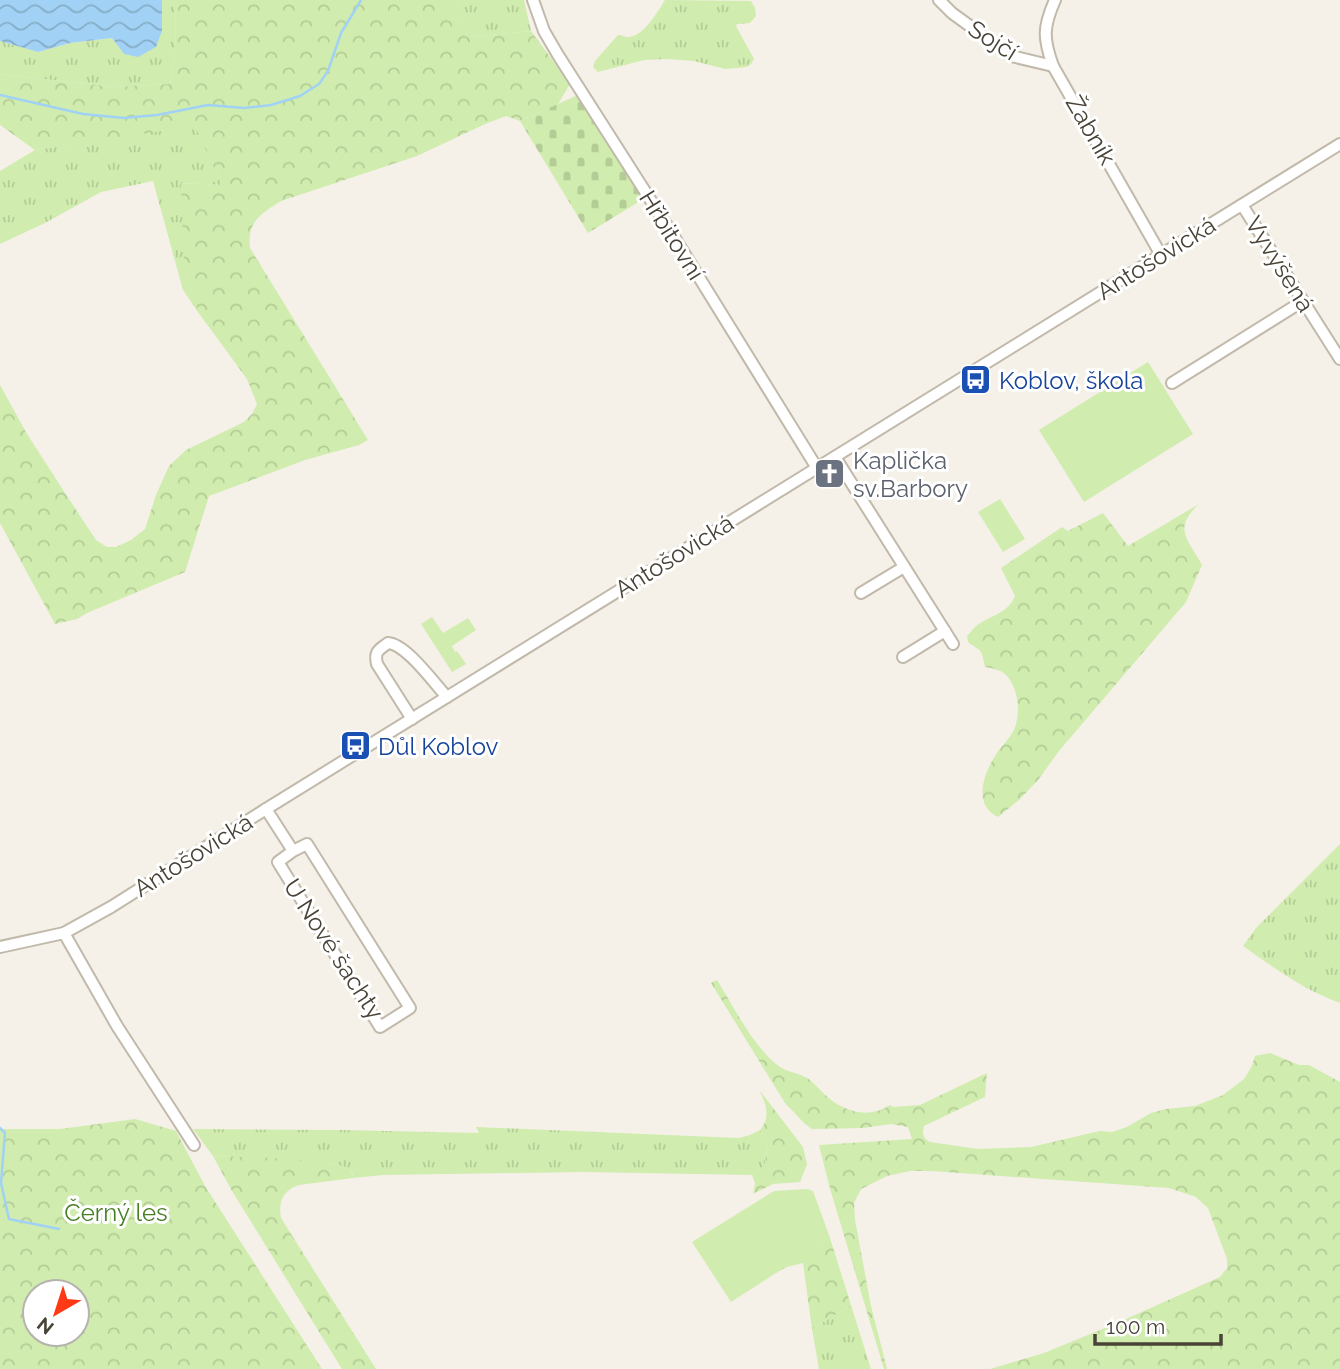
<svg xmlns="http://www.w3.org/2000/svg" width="1340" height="1369" font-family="Raleway,sans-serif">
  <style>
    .grass { fill: url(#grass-tufts) }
    .forest { fill: url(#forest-crowns); fill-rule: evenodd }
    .cemetery { fill: url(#cemetery-stones) }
    .green { fill: #d0ecae }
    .water { fill: url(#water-waves) }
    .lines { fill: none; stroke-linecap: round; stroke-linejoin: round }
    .stream { stroke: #a1d2f5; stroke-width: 2.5 }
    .minor-casing { stroke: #c1b9aa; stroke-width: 14 }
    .minor { stroke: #fff; stroke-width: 10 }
    .labels { text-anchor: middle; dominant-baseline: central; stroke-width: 6; stroke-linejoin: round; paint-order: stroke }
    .street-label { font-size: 24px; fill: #494236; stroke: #fff }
    .transit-label { font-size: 24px; fill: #164399; stroke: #fff; text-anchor: start }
    .worship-label { font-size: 24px; fill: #5b616d; stroke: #fff; text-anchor: start }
    .park-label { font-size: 24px; fill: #477f24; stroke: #fff }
  </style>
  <defs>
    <pattern id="grass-tufts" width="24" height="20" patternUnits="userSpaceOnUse" patternTransform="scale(1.75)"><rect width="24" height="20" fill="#d0ecae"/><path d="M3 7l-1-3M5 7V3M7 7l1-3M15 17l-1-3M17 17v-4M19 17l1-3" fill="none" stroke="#b4cc96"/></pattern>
    <pattern id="forest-crowns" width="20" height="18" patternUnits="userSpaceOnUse" patternTransform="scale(1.75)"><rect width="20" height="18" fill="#d0ecae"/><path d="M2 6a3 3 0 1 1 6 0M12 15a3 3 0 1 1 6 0" fill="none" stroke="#b4cc96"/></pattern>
    <pattern id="cemetery-stones" width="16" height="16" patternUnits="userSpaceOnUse" patternTransform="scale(1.75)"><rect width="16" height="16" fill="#d0ecae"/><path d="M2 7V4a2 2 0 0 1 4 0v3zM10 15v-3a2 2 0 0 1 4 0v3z" fill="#b4cc96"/></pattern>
    <pattern id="water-waves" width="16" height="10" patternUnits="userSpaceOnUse" patternTransform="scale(1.75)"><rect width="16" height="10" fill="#a1d2f5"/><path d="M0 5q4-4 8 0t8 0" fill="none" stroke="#85acc7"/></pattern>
  </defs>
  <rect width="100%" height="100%" fill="#f5f1e8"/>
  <g class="grass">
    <polygon points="162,0 176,0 175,52 170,84 113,87 0,74 0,41 38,52 70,43 112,38 124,54 162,31"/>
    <polygon points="455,0 524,0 531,31 467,37"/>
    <path d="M 665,0 L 751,1 L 755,8 L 756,16 L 750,23 L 737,24 L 736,26 L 754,59 L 751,64 L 747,67 L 725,69 L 694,61 L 667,59 L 644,60 L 598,72 L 593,67 L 595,61 L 618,35 C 622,35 625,37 629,37 C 644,36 658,11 665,0 Z"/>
    <polygon points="195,125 222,185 182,183 198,312 208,327 183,290 153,181 101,192 45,223 0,244 0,171 35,150"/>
    <path d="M 1340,844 L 1340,1003 C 1304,990 1274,968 1243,946 L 1256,928 Z"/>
    <polygon points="476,1127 738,1138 750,1135 760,1130 768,1145 764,1167 752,1175 583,1172 383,1175 353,1178 352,1171 335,1164 314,1161 213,1156 193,1129 340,1130 479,1133"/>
    <polygon points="851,1305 871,1369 819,1369 812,1329"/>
  </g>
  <g class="forest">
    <path d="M 176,0 L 455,0 L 467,37 L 531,31 L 570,84 L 558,104 L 520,121 L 506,116 L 485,124 L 417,156 L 281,201 C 261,214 247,221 250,248 L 368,440 L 359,445 L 305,460 L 209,496 L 185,572 L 87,613 L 77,619 L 55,624 L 0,523 L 0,385 L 27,434 L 65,493 L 96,540 L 107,547 L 116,547 L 131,540 L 145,529 L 156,495 L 169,466 L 186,450 L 244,422 L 252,414 L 257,404 L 247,379 L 198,312 L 184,260 L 181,183 L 222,185 L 195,126 L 35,150 L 0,125 L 0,74 L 113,87 L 170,84 L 175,52 Z"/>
    <path d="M 1199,504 C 1172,529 1188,539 1202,565 L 1186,602 L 1059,751 L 1038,780 L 1019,800 L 998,817 C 973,805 983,775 995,756 C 1000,747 1009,740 1014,730 C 1021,714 1019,687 1005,674 C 1000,670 992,668 985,667 C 981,648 983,653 968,642 L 967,636 C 970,633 972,630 975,627 C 988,616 1008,614 1015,596 L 1001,568 L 1062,527 L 1068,531 L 1103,513 L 1128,546 Z"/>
    <path d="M 717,980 C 734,1007 751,1043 776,1064 C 786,1073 800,1072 810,1080 C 818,1087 825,1096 834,1102 C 852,1114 872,1117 890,1105 L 893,1107 L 920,1105 L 987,1073 L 985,1097 L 924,1126 C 922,1133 923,1139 930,1142 L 978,1149 L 1031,1147 L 1100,1131 L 1112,1132 L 1127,1127 L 1151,1113 L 1166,1109 L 1195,1106 L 1223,1095 L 1244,1079 L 1252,1066 L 1255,1056 L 1270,1053 L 1299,1065 L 1309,1065 L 1340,1082 L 1340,1369 L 990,1369 L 1044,1353 L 1117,1323 L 1220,1277 L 1227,1268 L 1227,1259 L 1208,1208 L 1196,1197 L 1169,1188 L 932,1171 L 910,1171 L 887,1176 L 861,1189 L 854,1203 L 855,1220 L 871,1306 L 887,1369 L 884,1369 L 829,1185 L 819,1145 L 912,1139 L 908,1127 L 891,1124 L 863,1128 L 812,1129 L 805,1124 L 785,1103 L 711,983 Z"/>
    <path d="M 760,1091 L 803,1147 L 807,1164 L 800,1182 L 773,1184 L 753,1194 L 755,1183 L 752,1175 L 764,1167 L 768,1145 L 760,1130 C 771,1117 766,1105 760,1091 Z"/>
    <path d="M 135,1119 L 176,1131 L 205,1186 L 322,1369 L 0,1369 L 0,1129 L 60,1129 ZM 35,1292 L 77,1292 L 77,1334 L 35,1334 Z"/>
    <path d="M 213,1156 C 235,1157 336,1158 349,1169 C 353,1172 352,1174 353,1178 L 299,1185 C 283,1190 278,1202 281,1218 L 376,1369 L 342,1369 L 232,1191 Z"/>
    <polygon points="830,1238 851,1305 812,1329 803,1263 787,1267 772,1275"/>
  </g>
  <polygon class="cemetery" points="580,94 645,198 588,233 520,121"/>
  <g class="green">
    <polygon points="1148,362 1193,434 1084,502 1039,430"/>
    <polygon points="1000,499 1025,539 1003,552 978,512"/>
    <polygon points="432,617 443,633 468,618 476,630 452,646 455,652 457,651 466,664 452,672 421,624"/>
    <polygon points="807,1189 813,1191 830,1238 731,1302 692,1242 774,1191"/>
  </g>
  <polygon class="water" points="0,0 162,0 162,31 156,47 138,57 124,54 112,38 70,43 38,52 0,41"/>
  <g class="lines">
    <g class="stream">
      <polyline points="0,95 83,114 124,118 157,115 208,105 244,108 271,105 300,96 319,84 328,71 341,33 361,0"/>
      <polyline points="0,1128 5,1133 1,1183 9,1219 59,1229"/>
    </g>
    <defs>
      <g id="minor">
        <polyline points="533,0 544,31 558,55 671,232 817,468"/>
        <polyline points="939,0 952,13 1011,56 1053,66"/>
        <path d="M 1055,0 C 1043,27 1043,38 1053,66 L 1161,255"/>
        <polyline points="1242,205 1340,359"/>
        <polyline points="1172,383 1303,301"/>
        <polyline points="835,457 953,644"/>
        <polyline points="861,593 904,567"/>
        <polyline points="903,657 945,631"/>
        <path d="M 412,719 L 377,664 C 374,651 379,650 388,643 C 406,644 434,683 447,697"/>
        <polyline points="266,809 293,851 278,862 380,1027 410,1008 307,844 293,851"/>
        <polyline points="64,933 117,1026 194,1145"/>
        <polyline points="0,947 64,933 111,907 266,809 1340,144"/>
      </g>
    </defs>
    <use href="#minor" class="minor-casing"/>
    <use href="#minor" class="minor"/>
  </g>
  <defs>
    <symbol id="bus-square" viewBox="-11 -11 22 22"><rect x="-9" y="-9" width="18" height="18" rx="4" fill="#1a4fb4" stroke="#fff"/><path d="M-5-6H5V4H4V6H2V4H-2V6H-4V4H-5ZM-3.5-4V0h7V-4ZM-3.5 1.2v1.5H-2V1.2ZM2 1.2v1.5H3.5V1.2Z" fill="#fff"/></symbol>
    <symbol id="church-square" viewBox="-11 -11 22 22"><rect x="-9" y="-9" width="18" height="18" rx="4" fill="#6b7280" stroke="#fff"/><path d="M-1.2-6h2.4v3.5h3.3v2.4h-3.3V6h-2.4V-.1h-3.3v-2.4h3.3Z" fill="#fff"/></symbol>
  </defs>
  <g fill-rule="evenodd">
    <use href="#bus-square" x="958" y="362" width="35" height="35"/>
    <use href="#church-square" x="812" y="456" width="35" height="35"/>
    <use href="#bus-square" x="338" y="728" width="35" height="35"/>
  </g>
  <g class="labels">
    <g class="street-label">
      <text transform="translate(993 40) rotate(32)">Sojčí</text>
      <text transform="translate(1091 130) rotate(60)">Žabník</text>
      <text transform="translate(672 235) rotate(58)">Hřbitovní</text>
      <text transform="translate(1156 258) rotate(-32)">Antošovická</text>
      <text transform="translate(1280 264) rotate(58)">Vyvýšená</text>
      <text transform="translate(674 556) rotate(-32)">Antošovická</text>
      <text transform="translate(193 855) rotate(-32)">Antošovická</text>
      <text transform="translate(334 949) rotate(57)">U Nové šachty</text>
    </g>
    <g class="transit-label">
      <text x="999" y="380">Koblov, škola</text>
      <text x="378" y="746">Důl Koblov</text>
    </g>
    <g class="worship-label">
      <text x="853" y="460">Kaplička<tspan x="853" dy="28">sv.Barbory</tspan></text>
    </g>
    <g class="park-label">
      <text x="116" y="1212">Černý les</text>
    </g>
  </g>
  <g transform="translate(56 1313) rotate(219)"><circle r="33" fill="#ffffff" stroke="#b6b3af" stroke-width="2"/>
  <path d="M0-5L12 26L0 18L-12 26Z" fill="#ff3915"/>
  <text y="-10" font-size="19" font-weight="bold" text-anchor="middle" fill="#494236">N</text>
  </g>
  <path d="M1095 1334v10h126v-10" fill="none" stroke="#494236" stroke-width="3.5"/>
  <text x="1106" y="1334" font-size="21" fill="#494236" stroke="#ffffff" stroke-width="5" paint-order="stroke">100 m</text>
</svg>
